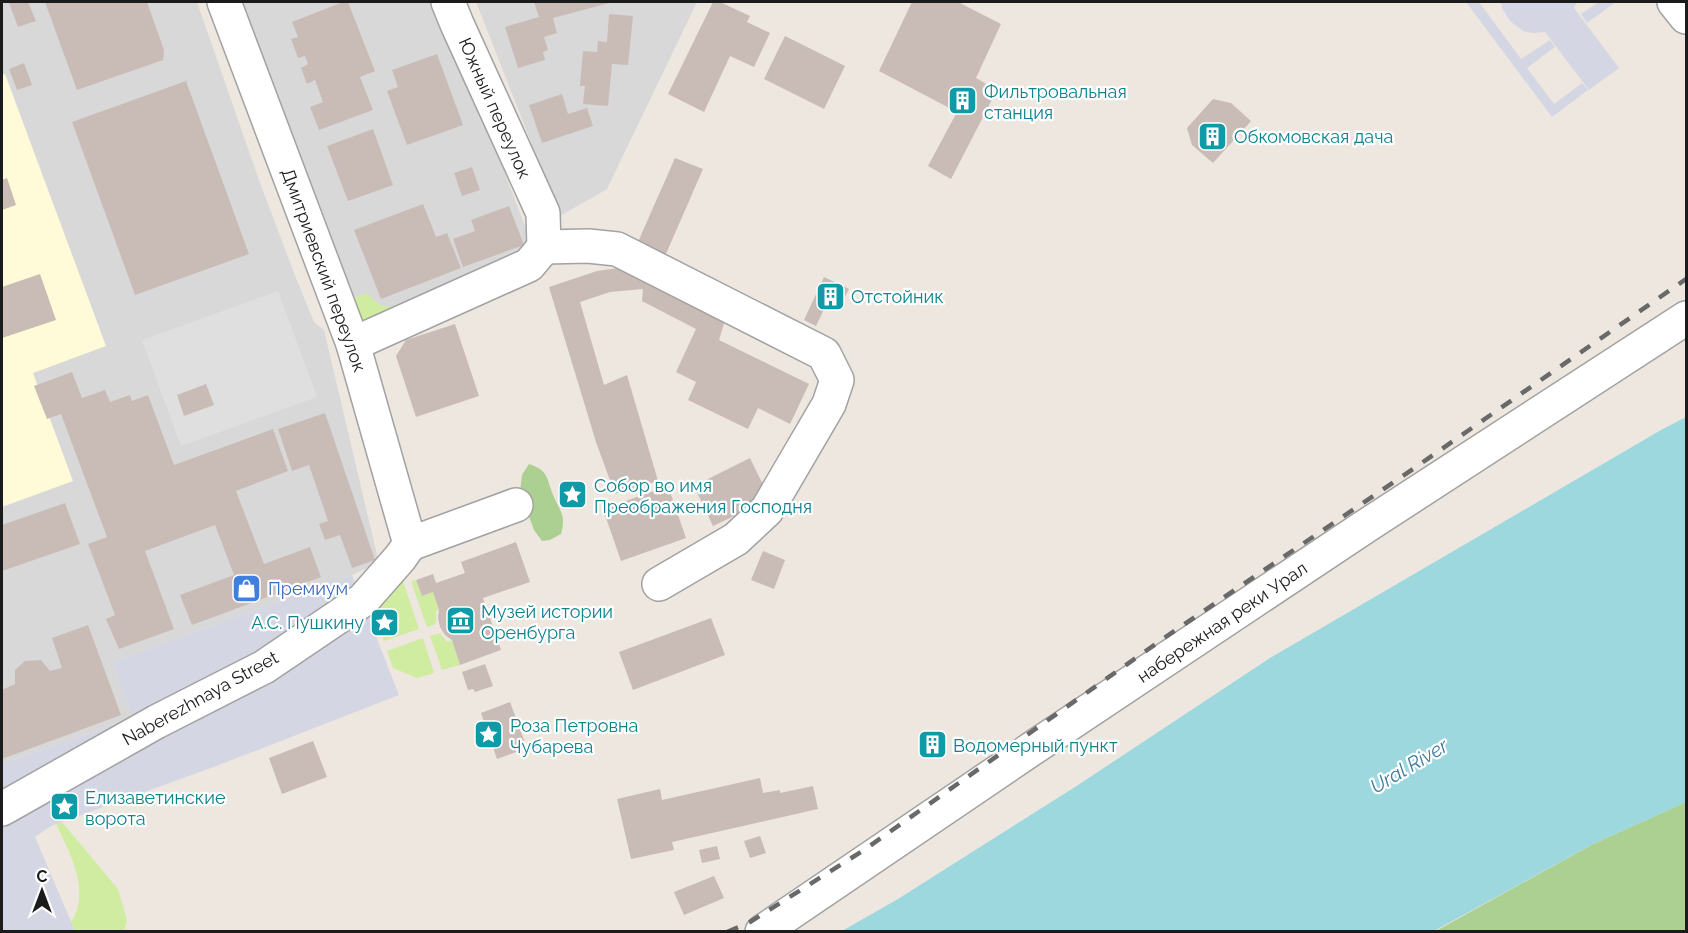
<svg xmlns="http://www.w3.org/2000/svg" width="1688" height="933" font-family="Raleway,sans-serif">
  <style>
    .residential { fill: #d9d8d8 }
    .education { fill: #fffad7 }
    .grass { fill: #d0eca1 }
    .forest { fill: #acd091 }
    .parking { fill: #dfdfdf }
    .plaza { fill: #d4d6e3 }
    .water { fill: #9cd8de }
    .building { fill: #c9bcb6 }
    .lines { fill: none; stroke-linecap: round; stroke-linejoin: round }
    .minor-casing { stroke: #a2a2a2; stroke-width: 36 }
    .minor { stroke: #fff; stroke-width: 33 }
    .rail { stroke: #696969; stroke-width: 4.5; stroke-dasharray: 12 12; stroke-linecap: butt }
    .labels { text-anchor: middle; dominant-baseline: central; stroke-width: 4.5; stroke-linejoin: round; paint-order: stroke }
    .culture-label { font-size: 18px; fill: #0d838f; stroke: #fff; text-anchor: start }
    .street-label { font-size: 18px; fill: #1b1b1b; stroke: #fff }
    .shop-label { font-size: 18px; fill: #366cbe; stroke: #fff; text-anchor: start }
    .water-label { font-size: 20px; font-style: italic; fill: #3e7b9f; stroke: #fff }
  </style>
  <rect width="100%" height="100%" fill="#ede7df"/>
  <g class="residential">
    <polygon points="2,2 197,2 260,183 296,278 314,322 324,330 378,559 377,563 352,575 112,662 132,718 2,764"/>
    <polygon points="240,2 439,2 533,247 356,323"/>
    <polygon points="476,2 697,2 607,189 560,216"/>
  </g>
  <polygon class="education" points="5,74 106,346 33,373 73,481 2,507 2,75"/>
  <g class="grass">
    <path d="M 367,293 C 373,299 380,308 389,306 L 395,323 L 360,336 L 337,304 Z"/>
    <polygon points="401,575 419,629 384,641 370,603"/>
    <polygon points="416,580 422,596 433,592 439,610 436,611 436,624 427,627 411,581"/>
    <polygon points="440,633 447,642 452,640 460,665 442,670 430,636"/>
    <polygon points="423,638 434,673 417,678 393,668 387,651"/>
    <path d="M 62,822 L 118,889 L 127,920 L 124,931 L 66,931 C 71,922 78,912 79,901 C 82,874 67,847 56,824 Z"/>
  </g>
  <g class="forest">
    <path d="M 529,464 C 550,471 546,479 554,497 C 561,513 566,515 561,534 L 550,540 L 542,541 L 534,530 L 520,492 L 522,475 Z"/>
    <polygon points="1686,802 1686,931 1434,932 1593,844"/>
  </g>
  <polygon class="parking" points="278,291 317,397 181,446 142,340"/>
  <g class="plaza">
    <polygon points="1466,2 1479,2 1521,59 1550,40 1555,47 1527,68 1554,104 1582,83 1588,90 1552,117"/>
    <polygon points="1501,2 1577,2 1574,8 1619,68 1589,90 1545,32 1533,33 1523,31 1510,21 1502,8"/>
    <polygon points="1599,2 1616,2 1587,23 1581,14"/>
    <polygon points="352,575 399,695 219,765 51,826 35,837 75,931 2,931 2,764 132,718 112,662"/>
  </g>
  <polygon class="water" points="1686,417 1686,802 1593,844 1434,931 842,931 898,899 1075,787 1270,658 1661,430"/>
  <g class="building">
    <polygon points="14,2 28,2 36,21 18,27 9,3"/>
    <polygon points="45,2 147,2 164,50 163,60 77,90"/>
    <polygon points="343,2 348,2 375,71 360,77 373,110 319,130 310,107 323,102 315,80 307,84 301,68 308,64 305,56 298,58 291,39 298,37 292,22"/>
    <polygon points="534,2 613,2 553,18 557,33 544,37 548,50 543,52 545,60 518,68 505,27 539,17"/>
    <polygon points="713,2 720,2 750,16 747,22 770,33 754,67 730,56 704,112 668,94"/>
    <polygon points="912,2 958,2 1001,24 976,78 997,90 951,179 928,166 957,112 879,71"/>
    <polygon points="609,14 633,16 628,65 612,64 608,106 583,104 585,86 580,86 583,51 597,52 598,41 607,42"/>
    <polygon points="785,36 845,66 824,109 764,79"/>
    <polygon points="437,54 463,125 407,145 387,91 398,87 392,70"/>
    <polygon points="24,63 32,85 17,90 9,69"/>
    <polygon points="186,81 249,254 135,295 72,122"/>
    <polygon points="562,94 568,114 587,108 593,126 542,143 529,105"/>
    <polygon points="1213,99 1231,103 1251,121 1213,163 1192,145 1187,128"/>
    <polygon points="373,129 393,185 348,201 327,146"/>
    <polygon points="675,158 703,169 662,263 634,251"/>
    <polygon points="472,167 480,190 462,196 454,173"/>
    <polygon points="7,178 16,205 2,210 2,180"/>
    <polygon points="423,204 436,237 447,233 461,268 381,299 354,230"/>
    <polygon points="509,206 524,245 463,267 453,239 475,231 471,220"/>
    <polygon points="639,265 727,314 719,340 809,384 790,424 758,408 748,429 688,400 696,382 676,372 696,329 642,301 643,289 610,292 580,302 604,385 627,375 658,481 615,494 596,442 549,287 597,271"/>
    <polygon points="40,274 56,320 2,338 2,287"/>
    <polygon points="824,277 849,289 839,308 827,303 816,326 804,320"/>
    <polygon points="455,324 479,396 416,417 396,356 406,340"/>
    <polygon points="72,372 82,398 105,390 110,402 130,395 132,401 148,395 174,465 273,429 288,471 236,491 264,564 310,547 321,577 192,625 180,595 234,575 215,525 145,551 174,629 119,649 106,619 115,615 88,544 107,537 61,414 47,419 34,386"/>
    <polygon points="206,384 214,405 184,416 177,395"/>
    <polygon points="325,413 375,560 352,568 340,535 325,540 319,524 328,521 309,465 292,471 278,429"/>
    <polygon points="750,458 770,499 713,526 694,486"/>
    <polygon points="668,486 686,538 621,561 603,509"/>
    <polygon points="65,503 80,544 2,571 2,525"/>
    <polygon points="516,542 530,582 483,598 501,650 460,665 452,640 445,635 440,627 438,618 439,610 433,592 422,596 416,580 433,574 436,583 465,573 461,562"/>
    <polygon points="763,551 785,560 774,589 751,580"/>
    <polygon points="711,618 725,655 633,690 619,652"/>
    <polygon points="88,625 121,715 2,759 2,690 15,684 15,670 25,661 41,660 50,671 62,668 52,638"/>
    <polygon points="485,664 493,686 475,692 473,689 468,690 462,672"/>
    <polygon points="510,702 527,748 497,759 481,713"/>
    <polygon points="934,735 942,747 930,755 922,743"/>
    <polygon points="313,741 327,777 282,794 269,758"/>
    <polygon points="760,778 763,793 780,790 780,793 813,786 818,809 672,842 674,850 631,859 617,799 660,789 662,800"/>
    <polygon points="760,836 766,853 750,858 744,841"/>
    <polygon points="717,846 720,859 702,863 699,850"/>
    <polygon points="714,876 724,898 684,915 674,892"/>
  </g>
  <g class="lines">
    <defs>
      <g id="minor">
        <polyline points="224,2 353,344 410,544"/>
        <polyline points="1674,2 1686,17"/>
        <polyline points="544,247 588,246 617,249 824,354 837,380 829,404 767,510 736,539 659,584"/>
        <polyline points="353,344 529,265 544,247 543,213 457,24 448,2"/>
        <polyline points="410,544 516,505"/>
        <polyline points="2,809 156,722 264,667 363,600 400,558 410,544"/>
        <polyline points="762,932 1033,748 1366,526 1686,318"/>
      </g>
    </defs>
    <use href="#minor" class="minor-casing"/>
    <use href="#minor" class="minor"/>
    <polyline class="rail" points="727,932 750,922 864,850 1167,636 1413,469 1686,279"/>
  </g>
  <defs>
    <symbol id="building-square" viewBox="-11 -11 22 22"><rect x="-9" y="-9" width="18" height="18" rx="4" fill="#0f9aa8" stroke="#fff"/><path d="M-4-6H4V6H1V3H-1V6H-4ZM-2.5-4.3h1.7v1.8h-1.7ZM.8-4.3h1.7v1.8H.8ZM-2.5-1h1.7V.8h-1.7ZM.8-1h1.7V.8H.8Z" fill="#fff"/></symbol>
    <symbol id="sight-square" viewBox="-11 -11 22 22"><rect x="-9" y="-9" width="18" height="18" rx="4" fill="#0f9aa8" stroke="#fff"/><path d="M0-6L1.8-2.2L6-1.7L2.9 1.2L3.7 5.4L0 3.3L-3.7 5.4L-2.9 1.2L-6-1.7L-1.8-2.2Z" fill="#fff"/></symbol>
    <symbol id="shop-square" viewBox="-11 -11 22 22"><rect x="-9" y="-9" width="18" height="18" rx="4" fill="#3f7fe0" stroke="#fff"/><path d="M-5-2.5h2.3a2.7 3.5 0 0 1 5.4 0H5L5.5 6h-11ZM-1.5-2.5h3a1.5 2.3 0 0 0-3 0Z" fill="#fff"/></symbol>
    <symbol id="museum-square" viewBox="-11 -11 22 22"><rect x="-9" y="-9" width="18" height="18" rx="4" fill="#0f9aa8" stroke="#fff"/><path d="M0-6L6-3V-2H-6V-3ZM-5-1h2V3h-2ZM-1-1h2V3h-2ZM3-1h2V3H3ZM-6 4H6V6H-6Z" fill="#fff"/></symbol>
  </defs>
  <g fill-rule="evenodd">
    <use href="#building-square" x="946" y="84" width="33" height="33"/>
    <use href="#building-square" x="1196" y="120" width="33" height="33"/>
    <use href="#building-square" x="814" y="280" width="33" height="33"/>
    <use href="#sight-square" x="556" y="478" width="33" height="33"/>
    <use href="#shop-square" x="230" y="572" width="33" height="33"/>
    <use href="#museum-square" x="444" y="604" width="33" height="33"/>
    <use href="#sight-square" x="368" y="606" width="33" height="33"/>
    <use href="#sight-square" x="472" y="718" width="33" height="33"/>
    <use href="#building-square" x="916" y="728" width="33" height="33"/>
    <use href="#sight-square" x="48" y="790" width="33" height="33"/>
  </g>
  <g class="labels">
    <g class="culture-label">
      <text x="984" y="91">Фильтровальная<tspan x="984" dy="21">станция</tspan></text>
      <text x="1234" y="136">Обкомовская дача</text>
      <text x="851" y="296">Отстойник</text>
      <text x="594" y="485">Собор во имя<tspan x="594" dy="21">Преображения Господня</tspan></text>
      <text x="481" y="611">Музей истории<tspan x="481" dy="21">Оренбурга</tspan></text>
      <text x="364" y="622" text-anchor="end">А.С. Пушкину</text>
      <text x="510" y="725">Роза Петровна<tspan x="510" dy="21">Чубарева</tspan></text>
      <text x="953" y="745">Водомерный пункт</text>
      <text x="85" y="797">Елизаветинские<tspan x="85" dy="21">ворота</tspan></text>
    </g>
    <g class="street-label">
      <text transform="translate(495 108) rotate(66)">Южный переулок</text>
      <text transform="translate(324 270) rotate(70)">Дмитриевский переулок</text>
      <text transform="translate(1222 622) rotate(-34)">набережная реки Урал</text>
      <text transform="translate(200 698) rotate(-29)">Naberezhnaya Street</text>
    </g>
    <g class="shop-label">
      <text x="268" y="588">Премиум</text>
    </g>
    <g class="water-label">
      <text transform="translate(1409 766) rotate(-31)">Ural River</text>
    </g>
  </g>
  <rect width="1688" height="933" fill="none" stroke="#1b1b1b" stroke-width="6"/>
  <g transform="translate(42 891)" stroke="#ffffff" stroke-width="4.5" paint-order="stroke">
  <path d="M0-4.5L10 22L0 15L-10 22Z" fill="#1b1b1b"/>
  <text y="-9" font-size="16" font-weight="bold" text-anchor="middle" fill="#1b1b1b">С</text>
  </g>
</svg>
